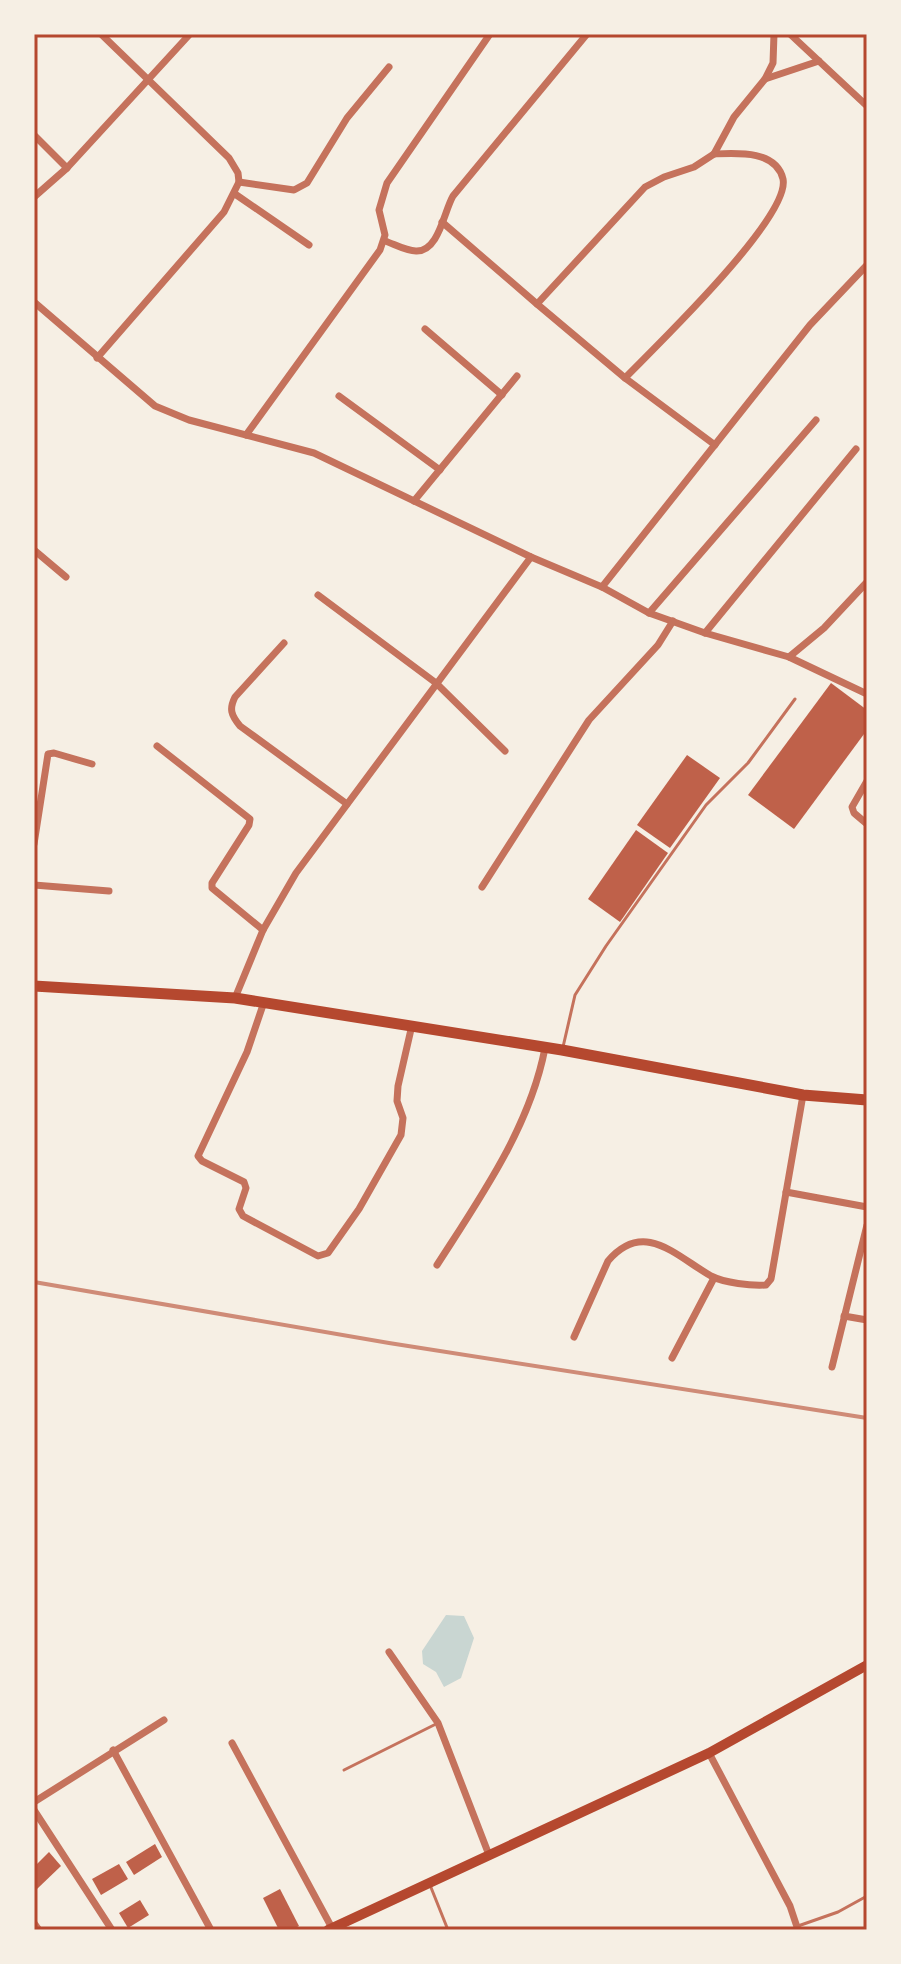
<svg xmlns="http://www.w3.org/2000/svg" width="901" height="1964" font-family="'Work Sans',sans-serif">
  <style>
    .water { fill: #c9d6d2 }
    .building { fill: #bf614a }
    .lines { fill: none; stroke-linecap: round; stroke-linejoin: round }
    .service { stroke: #c5725c; stroke-width: 3 }
    .minor { stroke: #c5725c; stroke-width: 7 }
    .secondary { stroke: #b5482f; stroke-width: 10 }
    .trunk { stroke: #b5482f; stroke-width: 11 }
    .rail { stroke: #cf8b77; stroke-width: 4 }
    .neatline { fill: none; stroke: #b5482f; stroke-width: 3 }
  </style>
  <rect width="100%" height="100%" fill="#f6efe4"/>
  <polygon class="water" points="446,1615 464,1616 474,1638 461,1678 444,1687 436,1672 423,1664 422,1651"/>
  <g class="building">
    <polygon points="831,683 867,710 867,730 794,829 748,795"/>
    <polygon points="687,755 720,778 670,848 637,825"/>
    <polygon points="636,830 668,853 620,922 588,899"/>
    <polygon points="155,1844 162,1857 134,1875 126,1862"/>
    <polygon points="49,1852 61,1866 37,1889 34,1886 34,1867"/>
    <polygon points="119,1864 128,1879 101,1895 92,1879"/>
    <polygon points="280,1889 299,1926 292,1930 279,1930 263,1898"/>
    <polygon points="140,1900 149,1915 128,1928 119,1913"/>
  </g>
  <g class="lines">
    <g class="service">
      <polyline points="563,1047 575,995 606,946 706,805 748,763 795,699"/>
      <polyline points="344,1770 438,1723"/>
      <polyline points="430,1885 448,1930"/>
      <polyline points="798,1926 838,1912 867,1896"/>
    </g>
    <g class="minor">
      <polyline points="790,34 867,106"/>
      <polyline points="765,79 819,61"/>
      <polyline points="34,135 67,168"/>
      <polyline points="239,182 294,190 307,183 347,118 389,67"/>
      <polyline points="235,194 309,245"/>
      <polyline points="34,197 67,168 190,34"/>
      <polyline points="442,222 537,304"/>
      <path d="M 385,241 C 394,244 406,251 416,251 C 439,252 444,211 453,196 L 587,34"/>
      <polyline points="34,302 155,406 189,420 314,453 531,557 602,587 649,613 705,633 789,657 867,694"/>
      <polyline points="425,329 502,395"/>
      <polyline points="97,358 224,212 239,182 238,173 229,158 101,34"/>
      <path d="M 625,378 C 654,348 791,217 783,179 C 776,150 737,153 714,154"/>
      <polyline points="339,396 440,470"/>
      <polyline points="246,435 380,250 385,235 379,210 387,183 490,34"/>
      <polyline points="715,445 625,378 537,304 645,187 664,177 694,167 714,154 734,117 765,79 773,63 774,34"/>
      <polyline points="414,501 517,376"/>
      <polyline points="34,550 66,577"/>
      <polyline points="602,587 810,325 867,265"/>
      <polyline points="318,595 436,683 505,751"/>
      <polyline points="649,613 816,420"/>
      <polyline points="705,633 856,449"/>
      <path d="M 284,643 L 235,697 C 229,709 231,715 240,726 L 347,804"/>
      <polyline points="789,657 824,628 867,582"/>
      <polyline points="157,746 250,819 249,825 212,883 212,888 263,930"/>
      <polyline points="867,781 852,807 854,813 867,824"/>
      <polyline points="34,844 48,754 54,753 92,764"/>
      <polyline points="34,885 109,891"/>
      <polyline points="482,887 589,720 658,645 673,621"/>
      <polyline points="235,998 263,930 296,873 531,557"/>
      <polyline points="264,1002 247,1052 198,1156 202,1161 244,1182 246,1188 239,1209 243,1216 318,1256 328,1253 359,1209 401,1135 403,1118 397,1101 398,1086 412,1025"/>
      <polyline points="786,1192 867,1207"/>
      <path d="M 437,1265 C 480,1198 530,1127 545,1048"/>
      <polyline points="844,1316 867,1320"/>
      <path d="M 574,1337 L 608,1261 C 644,1219 676,1256 711,1276 C 725,1283 751,1286 766,1285 L 771,1279 L 803,1095"/>
      <polyline points="672,1358 714,1278"/>
      <polyline points="832,1367 867,1225"/>
      <polyline points="389,1652 438,1723 489,1855"/>
      <polyline points="232,1743 332,1928"/>
      <polyline points="113,1750 211,1930"/>
      <polyline points="709,1753 790,1906 798,1930"/>
      <polyline points="34,1802 164,1720"/>
      <polyline points="34,1810 112,1930"/>
      <polyline points="34,1923 39,1930"/>
    </g>
    <polyline class="secondary" points="328,1930 709,1753 867,1665"/>
    <polyline class="trunk" points="34,986 235,998 562,1050 803,1095 867,1100"/>
    <polyline class="rail" points="34,1282 389,1343 867,1418"/>
  </g>
  <rect width="901" height="1964" fill="none" stroke="#f6efe4" stroke-width="72"/>
  <rect x="36" y="36" width="829" height="1892" class="neatline"/>
</svg>
